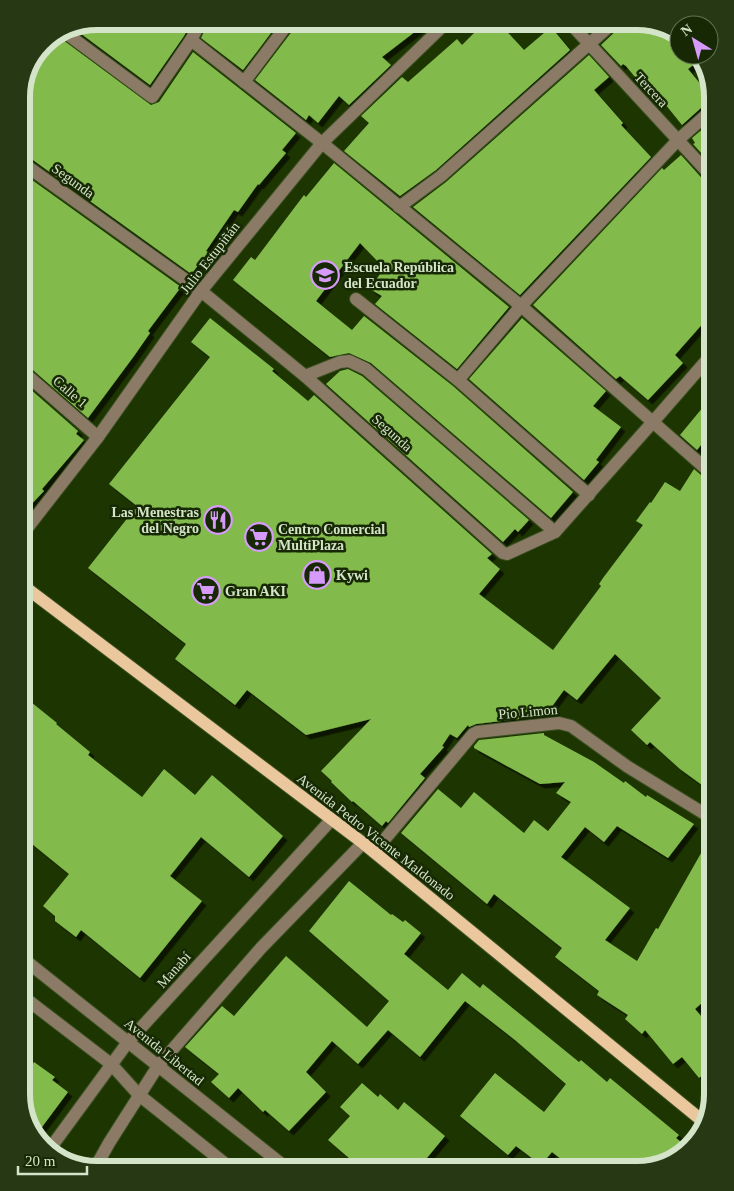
<svg xmlns="http://www.w3.org/2000/svg" width="734" height="1191" font-family="'Times New Roman',serif">
  <style>
    .building { fill: #82ba4c; filter: url(#shadow) }
    .lines { fill: none; stroke-linecap: round; stroke-linejoin: round }
    .minor-casing { stroke: #3a5121; stroke-width: 14 }
    .major-casing { stroke: #3a5121; stroke-width: 14 }
    .minor { stroke: #8b7a66; stroke-width: 12 }
    .major { stroke: #eac79c; stroke-width: 12 }
    .labels { text-anchor: middle; dominant-baseline: central; stroke-width: 5; stroke-linejoin: round; paint-order: stroke }
    .street-label { font-size: 14px; fill: #d4e4c9; stroke: #172904 }
    .poi-label { font-size: 14px; font-weight: bold; fill: #d4e4c9; stroke: #172904; text-anchor: start }
    .rim { fill: none; stroke: #d4e4c9; stroke-width: 6 }
  </style>
  <defs>
    <filter id="shadow"><feDropShadow dx="4.5" dy="4.5" stdDeviation="0" flood-color="#0009"/></filter>
  </defs>
  <rect width="100%" height="100%" fill="#1d3501"/>
  <g class="building">
    <polygon points="97,21 192,21 184,36 150,85 76,30"/>
    <polygon points="209,21 280,21 243,70 201,38"/>
    <polygon points="298,21 429,21 382,57 391,65 349,105 339,96 318,123 309,115 306,120 255,80 296,26"/>
    <polygon points="486,21 497,21 524,50 551,27 570,50 436,170 400,196 344,151 369,123 361,116 402,77 408,82 457,39 462,45"/>
    <polygon points="623,21 642,21 679,34 679,55 697,55 701,59 688,69 712,98 682,125 657,94 652,98 626,66 623,64 621,66 601,45 620,27"/>
    <polygon points="59,37 151,105 159,102 193,52 296,133 282,150 286,153 259,185 258,184 238,212 234,210 206,251 208,252 193,272 192,271 190,273 26,155 21,154 21,93 44,43"/>
    <polygon points="589,55 609,77 594,90 623,123 621,125 651,157 520,295 413,207 446,182"/>
    <polygon points="712,121 713,121 713,166 693,144 695,143 692,138"/>
    <polygon points="681,155 707,184 713,186 713,312 675,355 683,363 648,400 620,376 616,379 533,305 662,168 664,170"/>
    <polygon points="334,163 509,307 457,369 375,304 382,296 370,289 384,268 360,243 316,301 352,330 364,316 453,386 573,492 551,518 371,363 349,353 330,357 233,280 251,257 255,260 304,195 306,197"/>
    <polygon points="21,172 181,287 148,331 150,333 134,356 88,418 26,364 21,362"/>
    <polygon points="210,318 274,369 272,371 308,401 314,395 492,554 487,558 500,569 479,594 553,650 601,586 599,584 603,578 643,525 636,521 650,502 651,503 665,482 680,491 694,469 708,481 713,483 713,793 680,769 650,742 647,745 631,730 661,698 615,654 577,700 564,690 545,716 476,724 469,727 468,725 457,738 450,734 442,746 444,747 420,774 425,778 388,823 386,821 382,826 353,801 352,802 331,782 332,781 321,771 371,719 306,735 247,690 235,705 175,659 186,644 88,568 137,506 109,484 210,357 191,342"/>
    <polygon points="522,318 606,391 593,406 621,427 596,460 599,462 584,480 469,379"/>
    <polygon points="348,369 362,376 529,520 518,532 515,529 503,542 326,384 340,371"/>
    <polygon points="21,381 78,431 76,434 84,440 42,489 44,491 21,515"/>
    <polygon points="713,395 713,430 697,450 680,435"/>
    <polygon points="21,694 57,723 56,724 90,752 88,755 142,797 164,769 195,795 212,775 283,836 249,877 201,837 170,876 202,901 140,978 81,930 76,937 55,921 55,916 43,906 69,874 21,835"/>
    <polygon points="544,733 544,735 594,762 624,783 625,781 646,797 647,795 694,824 668,858 617,826 604,842 585,827 561,857 630,908 605,940 637,961 656,928 658,929 713,832 713,993 695,1009 713,1030 713,1067 699,1078 682,1057 673,1064 645,1030 642,1034 625,1019 628,1015 597,995 599,991 555,957 562,948 494,894 487,904 401,833 438,789 461,808 474,792 524,833 534,820 548,831 571,802 556,793 565,782 540,784 474,748 474,746 479,740"/>
    <polygon points="349,881 391,915 392,914 403,922 405,920 421,933 404,954 448,990 462,973 480,988 483,984 579,1062 581,1060 607,1082 610,1078 679,1135 676,1138 687,1147 671,1162 637,1170 575,1170 552,1152 541,1165 516,1146 508,1155 460,1116 495,1073 544,1112 566,1084 515,1040 465,1001 420,1057 388,1030 358,1064 332,1041 306,1072 326,1092 289,1131 265,1110 263,1112 238,1088 229,1098 211,1082 219,1074 185,1047 222,1006 234,1016 286,956 367,1027 389,1001 309,931"/>
    <polygon points="21,1059 31,1067 34,1062 55,1077 52,1080 68,1092 36,1135 29,1128 21,1094"/>
    <polygon points="362,1083 378,1097 380,1094 398,1110 404,1102 445,1136 417,1170 339,1170 349,1158 328,1140 350,1116 340,1107"/>
  </g>
  <g class="lines">
    <defs>
      <g id="minor">
        <polyline points="568,21 713,178"/>
        <polyline points="67,34 152,97 191,40 201,21"/>
        <polyline points="191,40 322,143 521,306 713,475"/>
        <polyline points="244,82 290,21"/>
        <polyline points="21,162 201,291 305,376 503,553 507,554 555,532 652,423 713,353"/>
        <polyline points="399,207 441,176 615,21"/>
        <polyline points="356,299 458,380 589,495"/>
        <polyline points="21,370 98,437"/>
        <polyline points="305,376 340,362 349,361 366,369 555,532"/>
        <polyline points="458,380 521,306 678,140 713,109"/>
        <polyline points="21,536 98,437 201,291 322,143 448,21"/>
        <polyline points="374,852 473,734 477,732 559,723 571,726 628,767 713,819"/>
        <polyline points="21,957 289,1170"/>
        <polyline points="21,995 111,1064 139,1095 233,1170"/>
        <polyline points="49,1150 128,1042 332,819"/>
        <polyline points="94,1170 109,1143 158,1066 261,948 363,843"/>
      </g>
      <polyline id="major" points="21,584 363,843 705,1123"/>
    </defs>
    <use href="#minor" class="minor-casing"/>
    <use href="#major" class="major-casing"/>
    <use href="#minor" class="minor"/>
    <use href="#major" class="major"/>
  </g>
  <defs>
    <symbol id="school-ring" viewBox="-11 -11 22 22"><circle r="9.5" fill="#172904" stroke="#d69bfa" stroke-width="1.5"/><path d="M0-5L7-2L0 1L-7-2ZM-4 1L0 2.5L4 1V4Q0 6-4 4Z" fill="#d69bfa"/></symbol>
    <symbol id="restaurant-ring" viewBox="-11 -11 22 22"><circle r="9.5" fill="#172904" stroke="#d69bfa" stroke-width="1.5"/><path d="M-5-6h1v4h1v-4h1v4h1v-4h1v5L-1.5 .5V6h-2V.5L-5-1ZM5-6V6H3V1.5H1.5Q1.5-4 5-6Z" fill="#d69bfa"/></symbol>
    <symbol id="supermarket-ring" viewBox="-11 -11 22 22"><circle r="9.5" fill="#172904" stroke="#d69bfa" stroke-width="1.5"/><path d="M-6-5.5h2.5l.6 2H6L4.5 2H-2.5L-4.4-4H-6ZM-1.5 3.2a1.3 1.3 0 1 0 .1 0ZM3 3.2a1.3 1.3 0 1 0 .1 0Z" fill="#d69bfa"/></symbol>
    <symbol id="shop-ring" viewBox="-11 -11 22 22"><circle r="9.5" fill="#172904" stroke="#d69bfa" stroke-width="1.5"/><path d="M-5-2.5h2.3a2.7 3.5 0 0 1 5.4 0H5L5.5 6h-11ZM-1.5-2.5h3a1.5 2.3 0 0 0-3 0Z" fill="#d69bfa"/></symbol>
  </defs>
  <g fill-rule="evenodd">
    <use href="#school-ring" x="309" y="259" width="32" height="32"/>
    <use href="#restaurant-ring" x="202" y="504" width="32" height="32"/>
    <use href="#supermarket-ring" x="243" y="521" width="32" height="32"/>
    <use href="#shop-ring" x="301" y="559" width="32" height="32"/>
    <use href="#supermarket-ring" x="190" y="575" width="32" height="32"/>
  </g>
  <g class="labels">
    <g class="street-label">
      <text transform="translate(651 90) rotate(47)">Tercera</text>
      <text transform="translate(73 181) rotate(36)">Segunda</text>
      <text transform="translate(210 258) rotate(-52)">Julio Estupiñán</text>
      <text transform="translate(70 392) rotate(41)">Calle 1</text>
      <text transform="translate(392 433) rotate(42)">Segunda</text>
      <text transform="translate(528 712) rotate(-5)">Pio Limon</text>
      <text transform="translate(376 837) rotate(38)">Avenida Pedro Vicente Maldonado</text>
      <text transform="translate(174 970) rotate(-48)">Manabí</text>
      <text transform="translate(164 1052) rotate(39)">Avenida Libertad</text>
    </g>
    <g class="poi-label">
      <text x="344" y="267">Escuela República<tspan x="344" dy="16">del Ecuador</tspan></text>
      <text x="199" y="512" text-anchor="end">Las Menestras<tspan x="199" dy="16">del Negro</tspan></text>
      <text x="278" y="529">Centro Comercial<tspan x="278" dy="16">MultiPlaza</tspan></text>
      <text x="336" y="575">Kywi</text>
      <text x="225" y="591">Gran AKI</text>
    </g>
  </g>
  <path d="M0 0H734V1191H0ZM97 30H637A67 67 0 0 1 704 97V1094A67 67 0 0 1 637 1161H97A67 67 0 0 1 30 1094V97A67 67 0 0 1 97 30Z" fill="#263814" fill-rule="evenodd"/>
  <path class="rim" d="M97 30H637A67 67 0 0 1 704 97V1094A67 67 0 0 1 637 1161H97A67 67 0 0 1 30 1094V97A67 67 0 0 1 97 30Z"/>
  <g transform="translate(694 40) rotate(323)"><circle r="24" fill="#172904" stroke="#637453"/>
  <path d="M0-4L9 19L0 12L-9 19Z" fill="#d69bfa"/>
  <text y="-8" font-size="14" font-weight="bold" text-anchor="middle" fill="#d4e4c9">N</text>
  </g>
  <path d="M18 1166v8h69v-8" fill="none" stroke="#d4e4c9" stroke-width="2.5"/>
  <text x="25" y="1166" font-size="15" fill="#d4e4c9" stroke="#172904" stroke-width="4" paint-order="stroke">20 m</text>
</svg>
